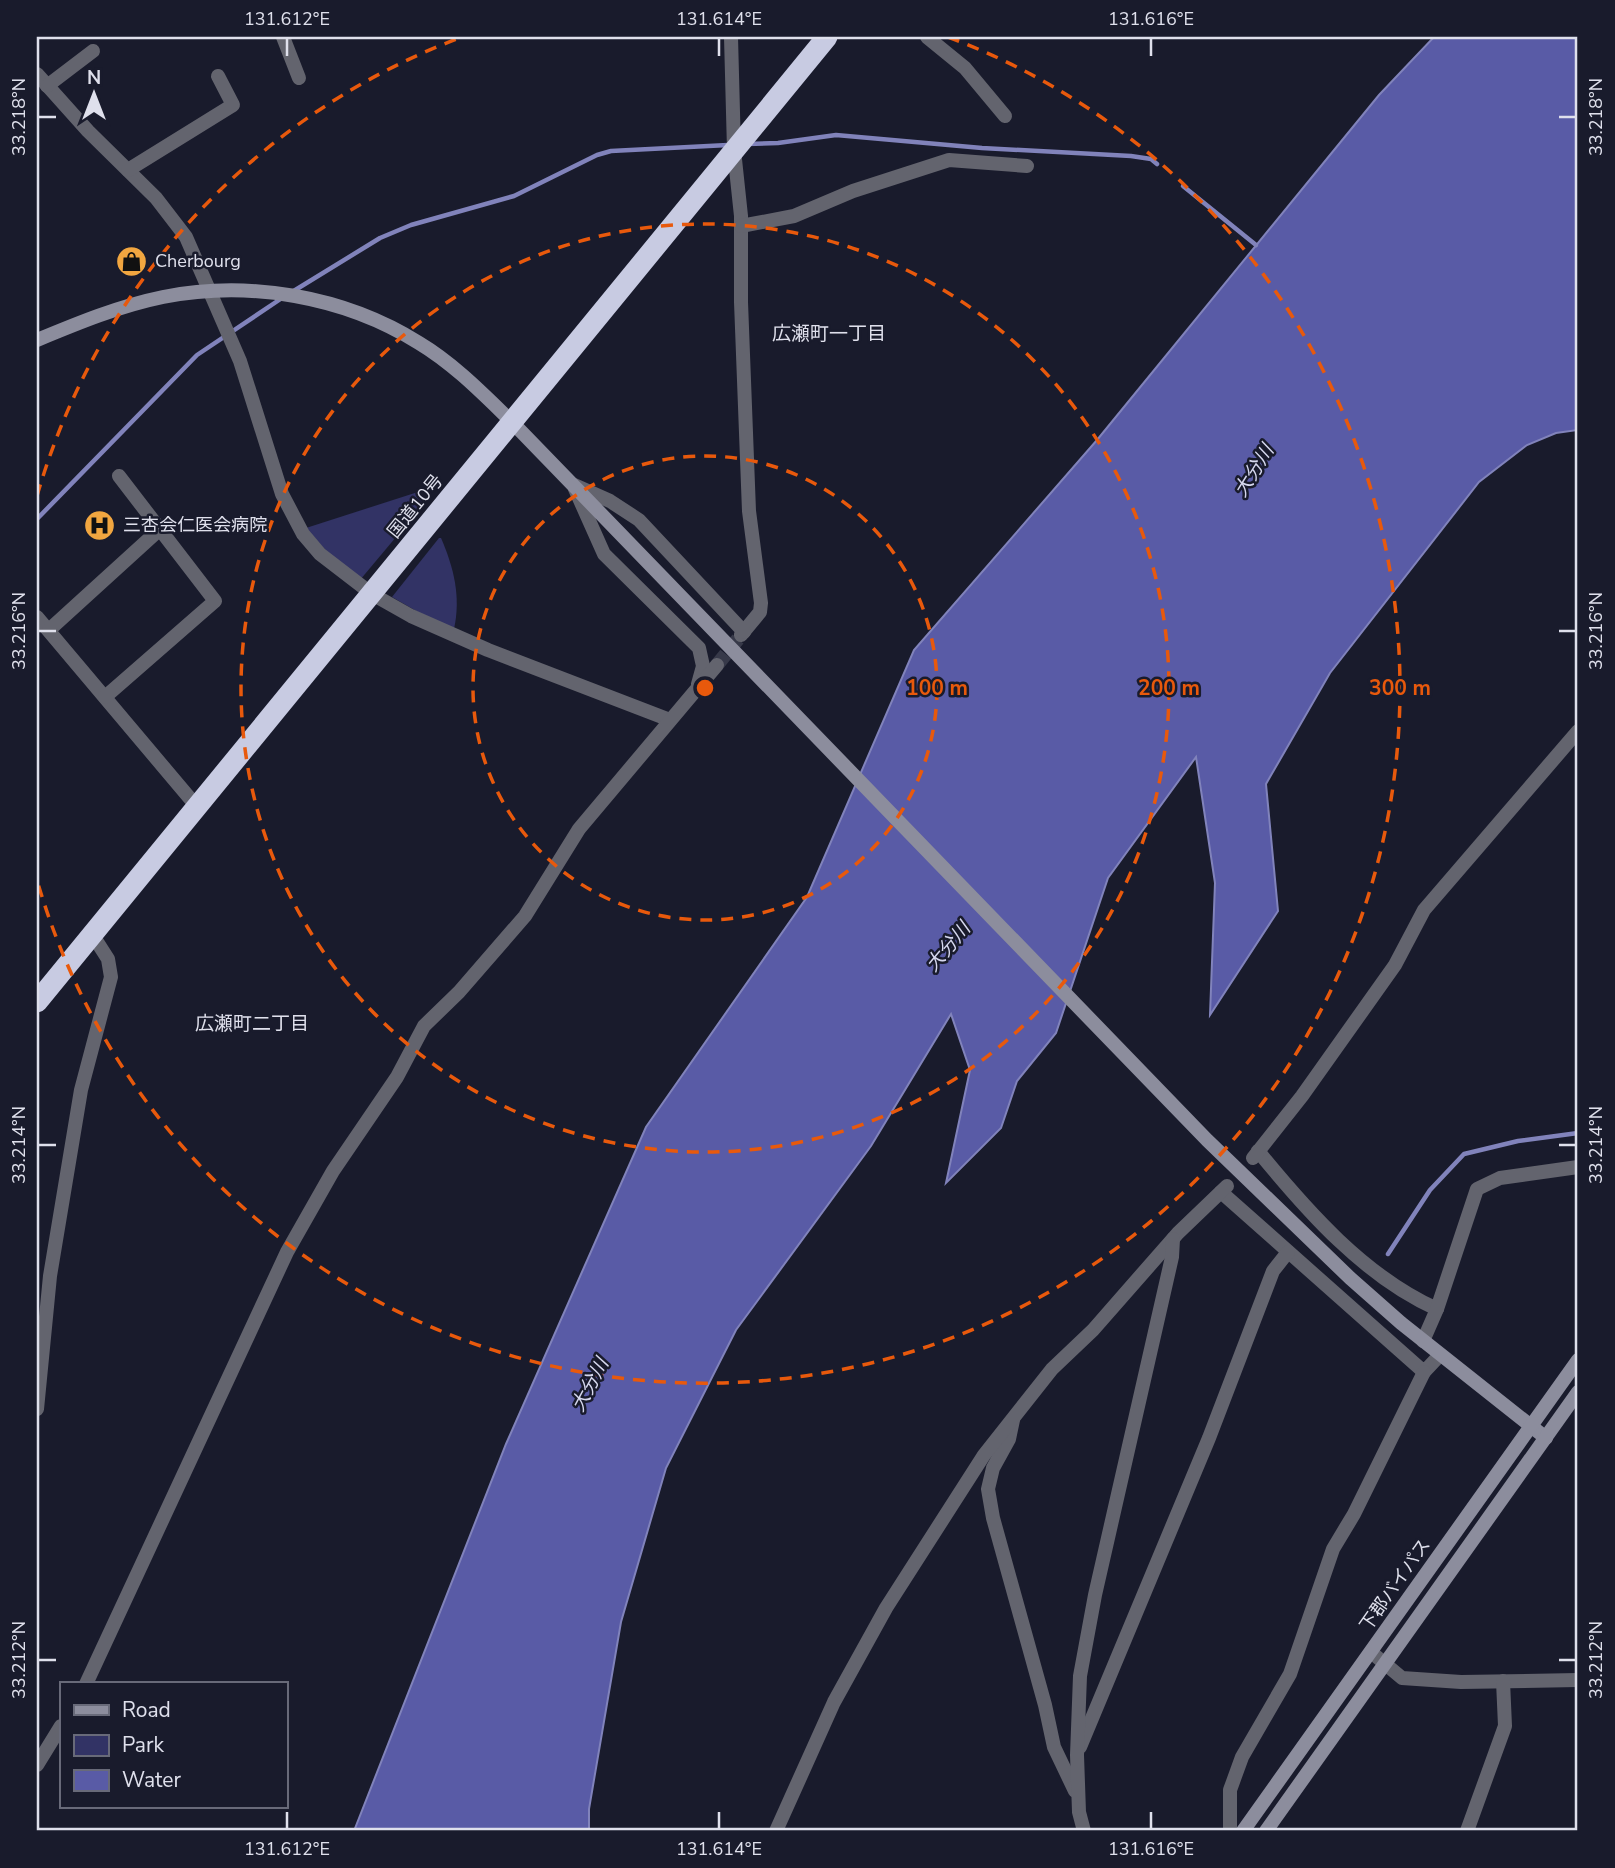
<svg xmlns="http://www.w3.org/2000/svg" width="1615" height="1868" font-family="'Nunito Sans','Noto Sans JP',sans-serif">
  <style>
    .green { fill: #323365 }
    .water { fill: #595ba6; stroke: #8183bb; stroke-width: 2 }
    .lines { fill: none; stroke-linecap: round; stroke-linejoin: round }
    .stream { stroke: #8183bb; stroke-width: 4.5 }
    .street-tunnel { stroke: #373949; stroke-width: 14; stroke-dasharray: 14 7; stroke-linecap: butt }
    .street { stroke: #63646e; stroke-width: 14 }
    .secondary { stroke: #8c8d9d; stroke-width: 14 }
    .highway { stroke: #c8cbe2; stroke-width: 21 }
    .ticks { fill: none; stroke: #dfe0ec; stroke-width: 2.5 }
    .ring { fill: none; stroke: #e8590c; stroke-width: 3.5; stroke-dasharray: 12 9 }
    .labels { text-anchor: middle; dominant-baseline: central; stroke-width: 5; stroke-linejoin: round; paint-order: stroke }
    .poi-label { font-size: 18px; fill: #dfe0ec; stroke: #191b2c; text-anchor: start }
    .street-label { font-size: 18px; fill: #dfe0ec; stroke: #191b2c }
    .neighbourhood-label { font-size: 19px; fill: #dfe0ec; stroke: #191b2c }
    .water-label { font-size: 19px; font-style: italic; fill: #d6d8ee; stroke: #191b2c }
    .centre { fill: #e8590c; stroke: #191b2c; stroke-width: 3.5 }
    .ring-label { font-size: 21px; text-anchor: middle; font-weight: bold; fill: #e8590c; stroke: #191b2c; stroke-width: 5; stroke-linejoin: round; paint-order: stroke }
    .neatline { fill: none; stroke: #dfe0ec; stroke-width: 2.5 }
    .ticks-label { font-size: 18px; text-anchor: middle; fill: #dfe0ec }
  </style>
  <rect width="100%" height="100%" fill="#191b2c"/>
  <g class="green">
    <polygon points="421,491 422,506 360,580 337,563 306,528"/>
    <path d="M 439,538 L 441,538 C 454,568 461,597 454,629 L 432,620 L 392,597 Z"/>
  </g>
  <polygon class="water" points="1434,37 1578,37 1578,430 1556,433 1527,445 1479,482 1330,673 1266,784 1278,911 1210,1015 1215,883 1196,757 1108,878 1056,1033 1017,1081 1001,1128 946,1183 970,1070 951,1014 871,1146 736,1330 666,1468 621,1622 589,1809 589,1831 354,1831 506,1444 646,1127 807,897 914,650 1097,440 1379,95"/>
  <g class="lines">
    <g class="stream">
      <polyline points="747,144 778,143 836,135 982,148 1131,156 1151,159 1157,164"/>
      <polyline points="1183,186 1256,245"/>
      <polyline points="292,292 380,238 411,225 514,196 597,155 611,151 728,145"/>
      <polyline points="37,519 197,355 282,298"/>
      <polyline points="1388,1254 1430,1190 1464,1154 1518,1141 1578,1133"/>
    </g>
    <polyline class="street-tunnel" points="717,665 738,639"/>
    <g class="street">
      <polyline points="283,37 299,78"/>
      <polyline points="731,37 734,150 741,216 741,302 749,511 761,603 760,612 741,635"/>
      <polyline points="927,37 965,68 1005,116"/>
      <polyline points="37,74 88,131 156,198 186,237 240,361 282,494 303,534 320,554 372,594 411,616 488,650 670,720"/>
      <polyline points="47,86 93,51"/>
      <polyline points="128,170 233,105 218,76"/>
      <polyline points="741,226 794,216 853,191 949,160 1027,166"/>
      <polyline points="574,485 610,501 639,520 744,632"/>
      <polyline points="575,489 604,554 699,648 703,666 698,684"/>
      <polyline points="37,617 198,808"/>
      <polyline points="49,630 160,529"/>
      <polyline points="105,697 215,601 119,476"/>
      <path d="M 1258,1151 C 1307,1211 1365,1277 1437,1309"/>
      <polyline points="1253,1158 1302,1096 1395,965 1424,910 1578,731"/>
      <polyline points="1221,1192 1424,1372 1440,1355"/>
      <polyline points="1423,1341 1437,1309 1477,1189 1500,1178 1578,1167"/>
      <polyline points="37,1409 50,1276 81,1090 111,977 108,959 92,934"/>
      <polyline points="1013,1420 1009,1439 993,1468 988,1489 993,1518 1045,1705 1054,1747 1075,1791"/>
      <polyline points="1371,1652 1402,1678 1461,1682 1578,1680"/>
      <polyline points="86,1684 287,1252 333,1171 397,1077 424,1026 459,992 525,916 579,829 717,665"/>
      <polyline points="1080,1747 1209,1438 1273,1271 1288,1252"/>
      <polyline points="37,1765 61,1726"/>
      <polyline points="776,1831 834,1702 886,1608 984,1455 1052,1369 1093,1330 1178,1233 1227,1186"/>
      <polyline points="1084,1831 1079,1812 1077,1755 1080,1676 1095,1595 1172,1257 1173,1239"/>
      <polyline points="1230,1831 1230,1790 1242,1757 1290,1674 1333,1549 1354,1514 1424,1372"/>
      <polyline points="1467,1831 1505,1726 1503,1681"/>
    </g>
    <g class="secondary">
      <path d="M 37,340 C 78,323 119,306 163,297 C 249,280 344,296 419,343 C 454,364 483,394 512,422 L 1207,1140 L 1350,1278 L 1401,1323 L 1546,1438"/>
      <polyline points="1243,1831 1578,1360"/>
      <polyline points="1266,1831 1578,1392"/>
    </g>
    <polyline class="highway" points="37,1002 827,37"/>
  </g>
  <path class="ticks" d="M 287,38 L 287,56M 719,38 L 719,56M 1151,38 L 1151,56M 38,117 L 56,117M 1559,117 L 1576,117M 38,631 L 56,631M 1559,631 L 1576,631M 38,1145 L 56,1145M 1559,1145 L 1576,1145M 38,1660 L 56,1660M 1559,1660 L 1576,1660M 287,1812 L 287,1829M 719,1812 L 719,1829M 1151,1812 L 1151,1829"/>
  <g class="ring">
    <circle cx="705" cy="688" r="232"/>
    <circle cx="705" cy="688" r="464"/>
    <path d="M37 496A695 695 0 0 1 462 37M948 37A695 695 0 1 1 37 880"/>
  </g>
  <defs>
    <symbol id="shop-disc" viewBox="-11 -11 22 22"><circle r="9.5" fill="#f1a640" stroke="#191b2c"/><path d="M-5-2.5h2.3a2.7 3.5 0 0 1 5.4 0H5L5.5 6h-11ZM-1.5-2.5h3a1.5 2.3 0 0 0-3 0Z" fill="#111"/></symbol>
    <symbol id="hospital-disc" viewBox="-11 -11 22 22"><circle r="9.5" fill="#f1a640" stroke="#191b2c"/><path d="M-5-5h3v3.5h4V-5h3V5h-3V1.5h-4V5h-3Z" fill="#111"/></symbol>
  </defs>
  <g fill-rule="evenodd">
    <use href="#shop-disc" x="114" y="244" width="35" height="35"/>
    <use href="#hospital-disc" x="82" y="508" width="35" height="35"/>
  </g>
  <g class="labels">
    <g class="poi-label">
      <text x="155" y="261">Cherbourg</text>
      <text x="123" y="525">三杏会仁医会病院</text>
    </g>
    <g class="street-label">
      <text transform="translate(415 506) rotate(-51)">国道10号</text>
      <text transform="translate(1395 1585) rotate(-55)">下郡バイパス</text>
    </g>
    <g class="neighbourhood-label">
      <text x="829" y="334">広瀬町一丁目</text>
      <text x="252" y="1024">広瀬町二丁目</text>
    </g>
    <g class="water-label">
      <text transform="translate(1254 471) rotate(-58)">大分川</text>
      <text transform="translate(948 947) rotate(-50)">大分川</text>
      <text transform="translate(590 1385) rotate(-62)">大分川</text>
    </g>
  </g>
  <circle cx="705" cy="688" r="10" class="centre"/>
  <g class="ring-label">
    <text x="937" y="695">100 m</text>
    <text x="1169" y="695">200 m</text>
    <text x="1400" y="695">300 m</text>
  </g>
  <rect width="1615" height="1868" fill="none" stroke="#191b2c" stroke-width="77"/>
  <rect x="60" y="1682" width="228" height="126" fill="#191b2c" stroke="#686a79" stroke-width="2"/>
  <rect x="74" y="1705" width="35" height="10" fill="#8c8d9d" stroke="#686a79" stroke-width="2"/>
  <text x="122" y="1717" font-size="21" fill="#dfe0ec">Road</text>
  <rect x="74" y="1735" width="35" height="21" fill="#323365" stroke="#686a79" stroke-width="2"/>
  <text x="122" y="1752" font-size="21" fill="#dfe0ec">Park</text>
  <rect x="74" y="1770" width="35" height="21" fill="#595ba6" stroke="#686a79" stroke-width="2"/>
  <text x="122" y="1787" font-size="21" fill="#dfe0ec">Water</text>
  <g transform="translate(94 94)" stroke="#191b2c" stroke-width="5" paint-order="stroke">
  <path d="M0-5L12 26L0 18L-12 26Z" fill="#dfe0ec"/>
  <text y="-10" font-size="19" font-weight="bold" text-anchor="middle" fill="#dfe0ec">N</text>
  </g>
  <rect x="38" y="38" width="1538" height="1791" class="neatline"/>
  <g class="ticks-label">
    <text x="287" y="25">131.612°E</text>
    <text x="719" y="25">131.614°E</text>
    <text x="1151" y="25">131.616°E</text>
    <text transform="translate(19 117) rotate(-90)" y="6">33.218°N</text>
    <text transform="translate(1596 117) rotate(-90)" y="6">33.218°N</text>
    <text transform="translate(19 631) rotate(-90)" y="6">33.216°N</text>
    <text transform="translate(1596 631) rotate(-90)" y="6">33.216°N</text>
    <text transform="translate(19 1145) rotate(-90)" y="6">33.214°N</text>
    <text transform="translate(1596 1145) rotate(-90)" y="6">33.214°N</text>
    <text transform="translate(19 1660) rotate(-90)" y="6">33.212°N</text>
    <text transform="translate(1596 1660) rotate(-90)" y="6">33.212°N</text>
    <text x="287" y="1855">131.612°E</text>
    <text x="719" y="1855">131.614°E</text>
    <text x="1151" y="1855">131.616°E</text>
  </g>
</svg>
